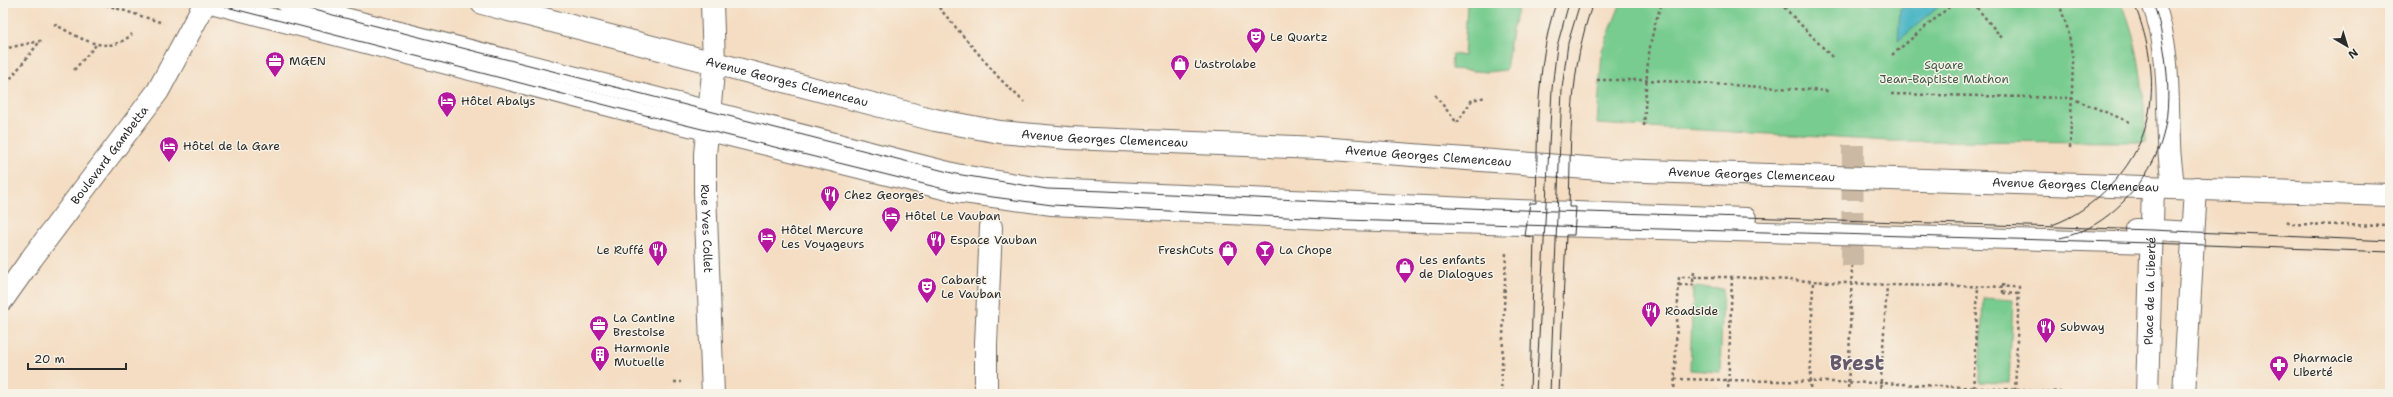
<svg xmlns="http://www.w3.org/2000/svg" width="2393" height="397" font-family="'Shantell Sans',sans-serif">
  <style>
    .green { fill: #78cc90; stroke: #527c5e }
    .water { fill: #48b5c4; stroke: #3a7078 }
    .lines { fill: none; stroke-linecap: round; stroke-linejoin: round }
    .pedestrian-tunnel { stroke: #ccb9a4; stroke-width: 22; stroke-dasharray: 22 11; stroke-linecap: butt }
    .service-casing { stroke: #716960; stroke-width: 22 }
    .pedestrian-casing { stroke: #716960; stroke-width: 24 }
    .minor-casing { stroke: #716960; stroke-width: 24 }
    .tertiary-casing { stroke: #716960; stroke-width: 24 }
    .secondary-casing { stroke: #716960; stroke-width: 24 }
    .path { stroke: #716960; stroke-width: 2.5; stroke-dasharray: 3 3; stroke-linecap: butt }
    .service { stroke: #fff; stroke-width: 20 }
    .pedestrian { stroke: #fff; stroke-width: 22 }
    .minor { stroke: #fff; stroke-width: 22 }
    .tertiary { stroke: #fff; stroke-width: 22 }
    .secondary { stroke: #fff; stroke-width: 22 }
    .tram { stroke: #2b2b2b; stroke-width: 1 }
    .path-bridge { stroke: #716960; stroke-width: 2.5; stroke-dasharray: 3 3; stroke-linecap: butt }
    .labels { text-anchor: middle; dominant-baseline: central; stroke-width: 3; stroke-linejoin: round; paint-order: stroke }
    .poi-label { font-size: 12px; fill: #2b2b2b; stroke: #f7f3e8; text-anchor: start }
    .park-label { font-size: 12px; fill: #425b49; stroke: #f7f3e8 }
    .street-label { font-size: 12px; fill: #2b2b2b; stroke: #f7f3e8 }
    .town-label { font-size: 20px; font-weight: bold; fill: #67596c; stroke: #f7f3e8 }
  </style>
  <rect width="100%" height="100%" fill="#f7f3e8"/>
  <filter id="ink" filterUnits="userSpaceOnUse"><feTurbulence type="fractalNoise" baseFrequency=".025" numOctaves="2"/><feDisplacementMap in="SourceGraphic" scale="8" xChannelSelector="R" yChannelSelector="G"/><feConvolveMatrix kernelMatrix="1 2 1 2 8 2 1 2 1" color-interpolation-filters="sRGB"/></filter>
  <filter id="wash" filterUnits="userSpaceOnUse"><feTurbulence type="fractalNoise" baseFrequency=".012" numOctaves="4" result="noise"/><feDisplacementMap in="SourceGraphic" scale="16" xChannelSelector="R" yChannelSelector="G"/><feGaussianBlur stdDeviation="0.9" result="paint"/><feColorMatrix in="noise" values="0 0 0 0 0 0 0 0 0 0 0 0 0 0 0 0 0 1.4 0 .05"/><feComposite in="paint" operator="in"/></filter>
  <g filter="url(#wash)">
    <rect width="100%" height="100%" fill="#f4ddc2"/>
    <g class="green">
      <polygon points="1467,3 1520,3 1512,30 1506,70 1487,72 1451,69 1452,54 1464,56"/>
      <path d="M 1621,3 L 2122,3 C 2140,47 2145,94 2145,142 L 1889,141 L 1597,124 L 1602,50 Z"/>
      <polygon points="1693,287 1723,289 1720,372 1690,370"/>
      <polygon points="1983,298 2013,300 2009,383 1979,382"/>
      <polygon points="1688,388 1718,389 1717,394 1688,394"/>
    </g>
    <polygon class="water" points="1907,3 1943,3 1898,41 1900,9"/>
  </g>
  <g filter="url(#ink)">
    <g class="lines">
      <polyline class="pedestrian-tunnel" points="1852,266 1853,142"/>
      <defs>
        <g id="service">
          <polyline points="211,3 617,108 956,192 1052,205 1344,220 2152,243"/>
          <polyline points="286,3 956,174 1047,189 1491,209 1746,218"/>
          <polyline points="2136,229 2194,232"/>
        </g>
        <polyline id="pedestrian" points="986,344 991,227"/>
        <g id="minor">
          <path d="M 2153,3 C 2170,48 2167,95 2169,142 C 2169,158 2172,173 2173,188"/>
          <polyline points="986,344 986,394"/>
          <path id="s1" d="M 2147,394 L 2153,188"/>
          <polyline points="2184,394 2196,188"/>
        </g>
        <g id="tertiary">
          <path id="s2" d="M 3,299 L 32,258 L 158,91 L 205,3"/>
        </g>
        <g id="secondary">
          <path id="s3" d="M 482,3 L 935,120 L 1000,132 L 1068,138 L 1318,148 L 1614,170 L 2390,195"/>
          <path id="s4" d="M 712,3 L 714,63 L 705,154 L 705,192 L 713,394"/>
        </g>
      </defs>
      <use href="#service" class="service-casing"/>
      <use href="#pedestrian" class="pedestrian-casing"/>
      <use href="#minor" class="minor-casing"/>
      <use href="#tertiary" class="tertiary-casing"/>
      <use href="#secondary" class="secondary-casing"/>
      <g class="path">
        <polyline points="100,3 163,23"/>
        <polyline points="935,3 1000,79 1024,102"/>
        <polyline points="1780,3 1833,58"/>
        <polyline points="1973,3 2002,38"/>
        <polyline points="2059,3 2068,30 2073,61 2070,149"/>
        <path d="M 54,24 C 79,37 107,58 132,34"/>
        <polyline points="3,49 40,41"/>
        <polyline points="1892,55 1954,3"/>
        <polyline points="74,70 96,45"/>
        <polyline points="1597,80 1647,80 1829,91"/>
        <polyline points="3,88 41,40"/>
        <polyline points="1891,94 2071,98 2130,122"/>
        <polyline points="1435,95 1457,123 1472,100 1486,97"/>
        <path d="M 1644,126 C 1647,81 1645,47 1662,3"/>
        <polyline points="2287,221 2291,224 2390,226"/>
        <polyline points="1679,285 1694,285 1693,281"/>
        <polyline points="2003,293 2019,294"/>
        <polyline points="1675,379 1881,383 2098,394"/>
        <polyline points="674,382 681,382"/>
        <polyline points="1501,394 1506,252"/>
        <polyline points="1674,394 1679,277 1732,277 1887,285"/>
        <polyline points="1728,394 1732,277"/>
        <polyline points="1810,394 1813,281"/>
        <polyline points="1848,394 1852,266"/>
        <polyline points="1880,394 1887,285 2019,287 2015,394"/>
        <polyline points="1973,394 1978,286"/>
      </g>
      <use href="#service" class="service"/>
      <use href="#pedestrian" class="pedestrian"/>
      <use href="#minor" class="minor"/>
      <use href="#tertiary" class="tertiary"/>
      <use href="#secondary" class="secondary"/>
      <g class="tram">
        <polyline points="211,3 617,108 956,192 1052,205 1344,220 2152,243 2390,252"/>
        <polyline points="286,3 956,174 1047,189 1105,191 1491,209 2152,230 2390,241"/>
        <path d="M 2052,225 C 2075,217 2093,203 2110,186 C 2161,133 2160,69 2134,3"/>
        <path d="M 2060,238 C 2085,233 2105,220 2123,202 C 2166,159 2173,115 2165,56 C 2162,38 2160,21 2153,3"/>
        <path d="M 1530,394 L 1534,237 L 1525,236 L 1530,203 L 1536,203 C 1538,137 1535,66 1556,3"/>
        <polyline points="1536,394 1552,89 1557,46 1569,3"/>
        <polyline points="1550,394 1562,89 1568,43 1580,3"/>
        <path d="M 1559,394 L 1566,235 L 1574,235 L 1576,207 L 1569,207 C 1571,138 1569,68 1593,3"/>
      </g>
      <g class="path-bridge">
        <polyline points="1693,281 1694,272"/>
        <polyline points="2003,293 2003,284"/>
      </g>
    </g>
  </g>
  <defs>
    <symbol id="theatre-pin" viewBox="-11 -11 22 30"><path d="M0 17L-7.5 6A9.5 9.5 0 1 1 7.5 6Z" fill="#b5179e" stroke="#f7f3e8"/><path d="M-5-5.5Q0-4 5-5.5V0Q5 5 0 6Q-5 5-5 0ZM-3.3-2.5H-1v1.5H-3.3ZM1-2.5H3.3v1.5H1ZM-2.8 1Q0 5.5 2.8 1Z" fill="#fff"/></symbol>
    <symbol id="office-pin" viewBox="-11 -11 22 30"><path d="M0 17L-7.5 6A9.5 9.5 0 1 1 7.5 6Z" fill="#b5179e" stroke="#f7f3e8"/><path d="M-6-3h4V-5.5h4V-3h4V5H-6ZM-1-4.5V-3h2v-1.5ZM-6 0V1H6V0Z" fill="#fff"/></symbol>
    <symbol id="shop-pin" viewBox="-11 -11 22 30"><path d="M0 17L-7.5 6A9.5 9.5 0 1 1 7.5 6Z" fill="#b5179e" stroke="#f7f3e8"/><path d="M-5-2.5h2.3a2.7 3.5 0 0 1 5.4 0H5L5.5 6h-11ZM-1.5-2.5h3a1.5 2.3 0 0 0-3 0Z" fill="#fff"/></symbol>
    <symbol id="hotel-pin" viewBox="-11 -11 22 30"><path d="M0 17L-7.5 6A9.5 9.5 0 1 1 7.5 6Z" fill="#b5179e" stroke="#f7f3e8"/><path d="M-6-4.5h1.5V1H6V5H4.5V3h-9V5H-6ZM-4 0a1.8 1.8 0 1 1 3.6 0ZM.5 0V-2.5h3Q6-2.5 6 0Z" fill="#fff"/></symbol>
    <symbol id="restaurant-pin" viewBox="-11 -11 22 30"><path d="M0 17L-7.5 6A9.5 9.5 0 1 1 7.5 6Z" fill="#b5179e" stroke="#f7f3e8"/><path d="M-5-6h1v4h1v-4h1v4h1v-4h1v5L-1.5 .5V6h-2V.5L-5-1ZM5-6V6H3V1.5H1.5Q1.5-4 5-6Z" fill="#fff"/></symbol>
    <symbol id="bar-pin" viewBox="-11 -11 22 30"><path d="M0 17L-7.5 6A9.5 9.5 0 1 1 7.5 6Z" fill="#b5179e" stroke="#f7f3e8"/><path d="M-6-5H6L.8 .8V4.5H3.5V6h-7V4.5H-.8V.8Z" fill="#fff"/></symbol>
    <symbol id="building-pin" viewBox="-11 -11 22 30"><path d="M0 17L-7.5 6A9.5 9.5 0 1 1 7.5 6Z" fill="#b5179e" stroke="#f7f3e8"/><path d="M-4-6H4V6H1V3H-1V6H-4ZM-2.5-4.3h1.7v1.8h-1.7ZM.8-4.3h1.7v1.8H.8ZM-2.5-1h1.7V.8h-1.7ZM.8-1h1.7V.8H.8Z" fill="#fff"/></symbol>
    <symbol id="pharmacy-pin" viewBox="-11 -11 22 30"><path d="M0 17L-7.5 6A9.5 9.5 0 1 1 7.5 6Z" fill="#b5179e" stroke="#f7f3e8"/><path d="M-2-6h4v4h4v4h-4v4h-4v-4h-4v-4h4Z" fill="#fff"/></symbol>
  </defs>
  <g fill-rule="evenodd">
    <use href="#theatre-pin" x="1245" y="26" width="22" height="30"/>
    <use href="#office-pin" x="264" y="50" width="22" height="30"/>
    <use href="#shop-pin" x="1169" y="53" width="22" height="30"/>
    <use href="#hotel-pin" x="436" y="90" width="22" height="30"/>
    <use href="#hotel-pin" x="158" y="135" width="22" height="30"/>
    <use href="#restaurant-pin" x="819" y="184" width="22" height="30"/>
    <use href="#hotel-pin" x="880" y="205" width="22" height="30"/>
    <use href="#hotel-pin" x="756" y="226" width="22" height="30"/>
    <use href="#restaurant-pin" x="925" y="229" width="22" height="30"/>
    <use href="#restaurant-pin" x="647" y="239" width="22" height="30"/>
    <use href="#shop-pin" x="1217" y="239" width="22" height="30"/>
    <use href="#bar-pin" x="1254" y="239" width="22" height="30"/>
    <use href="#shop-pin" x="1394" y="256" width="22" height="30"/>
    <use href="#theatre-pin" x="916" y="276" width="22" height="30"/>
    <use href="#restaurant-pin" x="1640" y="300" width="22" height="30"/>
    <use href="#office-pin" x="588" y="314" width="22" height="30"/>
    <use href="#restaurant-pin" x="2035" y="316" width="22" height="30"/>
    <use href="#building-pin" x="589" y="344" width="22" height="30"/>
    <use href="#pharmacy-pin" x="2268" y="354" width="22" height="30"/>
  </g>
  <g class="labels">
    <g class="poi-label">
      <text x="1270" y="37">Le Quartz</text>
      <text x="289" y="61">MGEN</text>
      <text x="1194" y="64">L'astrolabe</text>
      <text x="461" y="101">Hôtel Abalys</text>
      <text x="183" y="146">Hôtel de la Gare</text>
      <text x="844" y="195">Chez Georges</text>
      <text x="905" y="216">Hôtel Le Vauban</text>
      <text x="781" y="230">Hôtel Mercure<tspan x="781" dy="14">Les Voyageurs</tspan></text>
      <text x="950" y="240">Espace Vauban</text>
      <text x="644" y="250" text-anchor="end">Le Ruffé</text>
      <text x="1214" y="250" text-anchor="end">FreshCuts</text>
      <text x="1279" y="250">La Chope</text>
      <text x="1419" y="260">Les enfants<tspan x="1419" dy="14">de Dialogues</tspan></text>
      <text x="941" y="280">Cabaret<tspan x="941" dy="14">Le Vauban</tspan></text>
      <text x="1665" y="311">Roadside</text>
      <text x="613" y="318">La Cantine<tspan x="613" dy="14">Brestoise</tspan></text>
      <text x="2060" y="327">Subway</text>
      <text x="614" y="348">Harmonie<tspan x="614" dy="14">Mutuelle</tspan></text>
      <text x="2293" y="358">Pharmacie<tspan x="2293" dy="14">Liberté</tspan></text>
    </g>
    <g class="park-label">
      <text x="1944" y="65">Square<tspan x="1944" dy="14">Jean-Baptiste Mathon</tspan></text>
    </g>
    <g class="street-label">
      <text stroke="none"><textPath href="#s3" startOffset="315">Avenue Georges Clemenceau</textPath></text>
      <text stroke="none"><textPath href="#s3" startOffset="639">Avenue Georges Clemenceau</textPath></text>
      <text stroke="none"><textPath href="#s2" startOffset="179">Boulevard Gambetta</textPath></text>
      <text stroke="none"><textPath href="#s3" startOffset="963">Avenue Georges Clemenceau</textPath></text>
      <text stroke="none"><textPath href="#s3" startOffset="1287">Avenue Georges Clemenceau</textPath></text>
      <text stroke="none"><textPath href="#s3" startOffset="1611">Avenue Georges Clemenceau</textPath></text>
      <text stroke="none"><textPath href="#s4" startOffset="226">Rue Yves Collet</textPath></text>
      <text stroke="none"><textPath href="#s1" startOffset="103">Place de la Liberté</textPath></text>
    </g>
    <g class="town-label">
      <text x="1857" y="363">Brest</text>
    </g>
  </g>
  <rect width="2393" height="397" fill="none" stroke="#f7f3e8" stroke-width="16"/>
  <g transform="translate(2347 46) rotate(142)" stroke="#f7f3e8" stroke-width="3" paint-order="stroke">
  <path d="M0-3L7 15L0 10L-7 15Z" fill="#2b2b2b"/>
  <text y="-6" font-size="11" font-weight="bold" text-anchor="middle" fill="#2b2b2b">N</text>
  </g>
  <path d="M28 363v6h98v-6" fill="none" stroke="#2b2b2b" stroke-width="2"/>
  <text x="34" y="363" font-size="12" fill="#2b2b2b" stroke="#f7f3e8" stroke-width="3" paint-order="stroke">20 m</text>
</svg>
